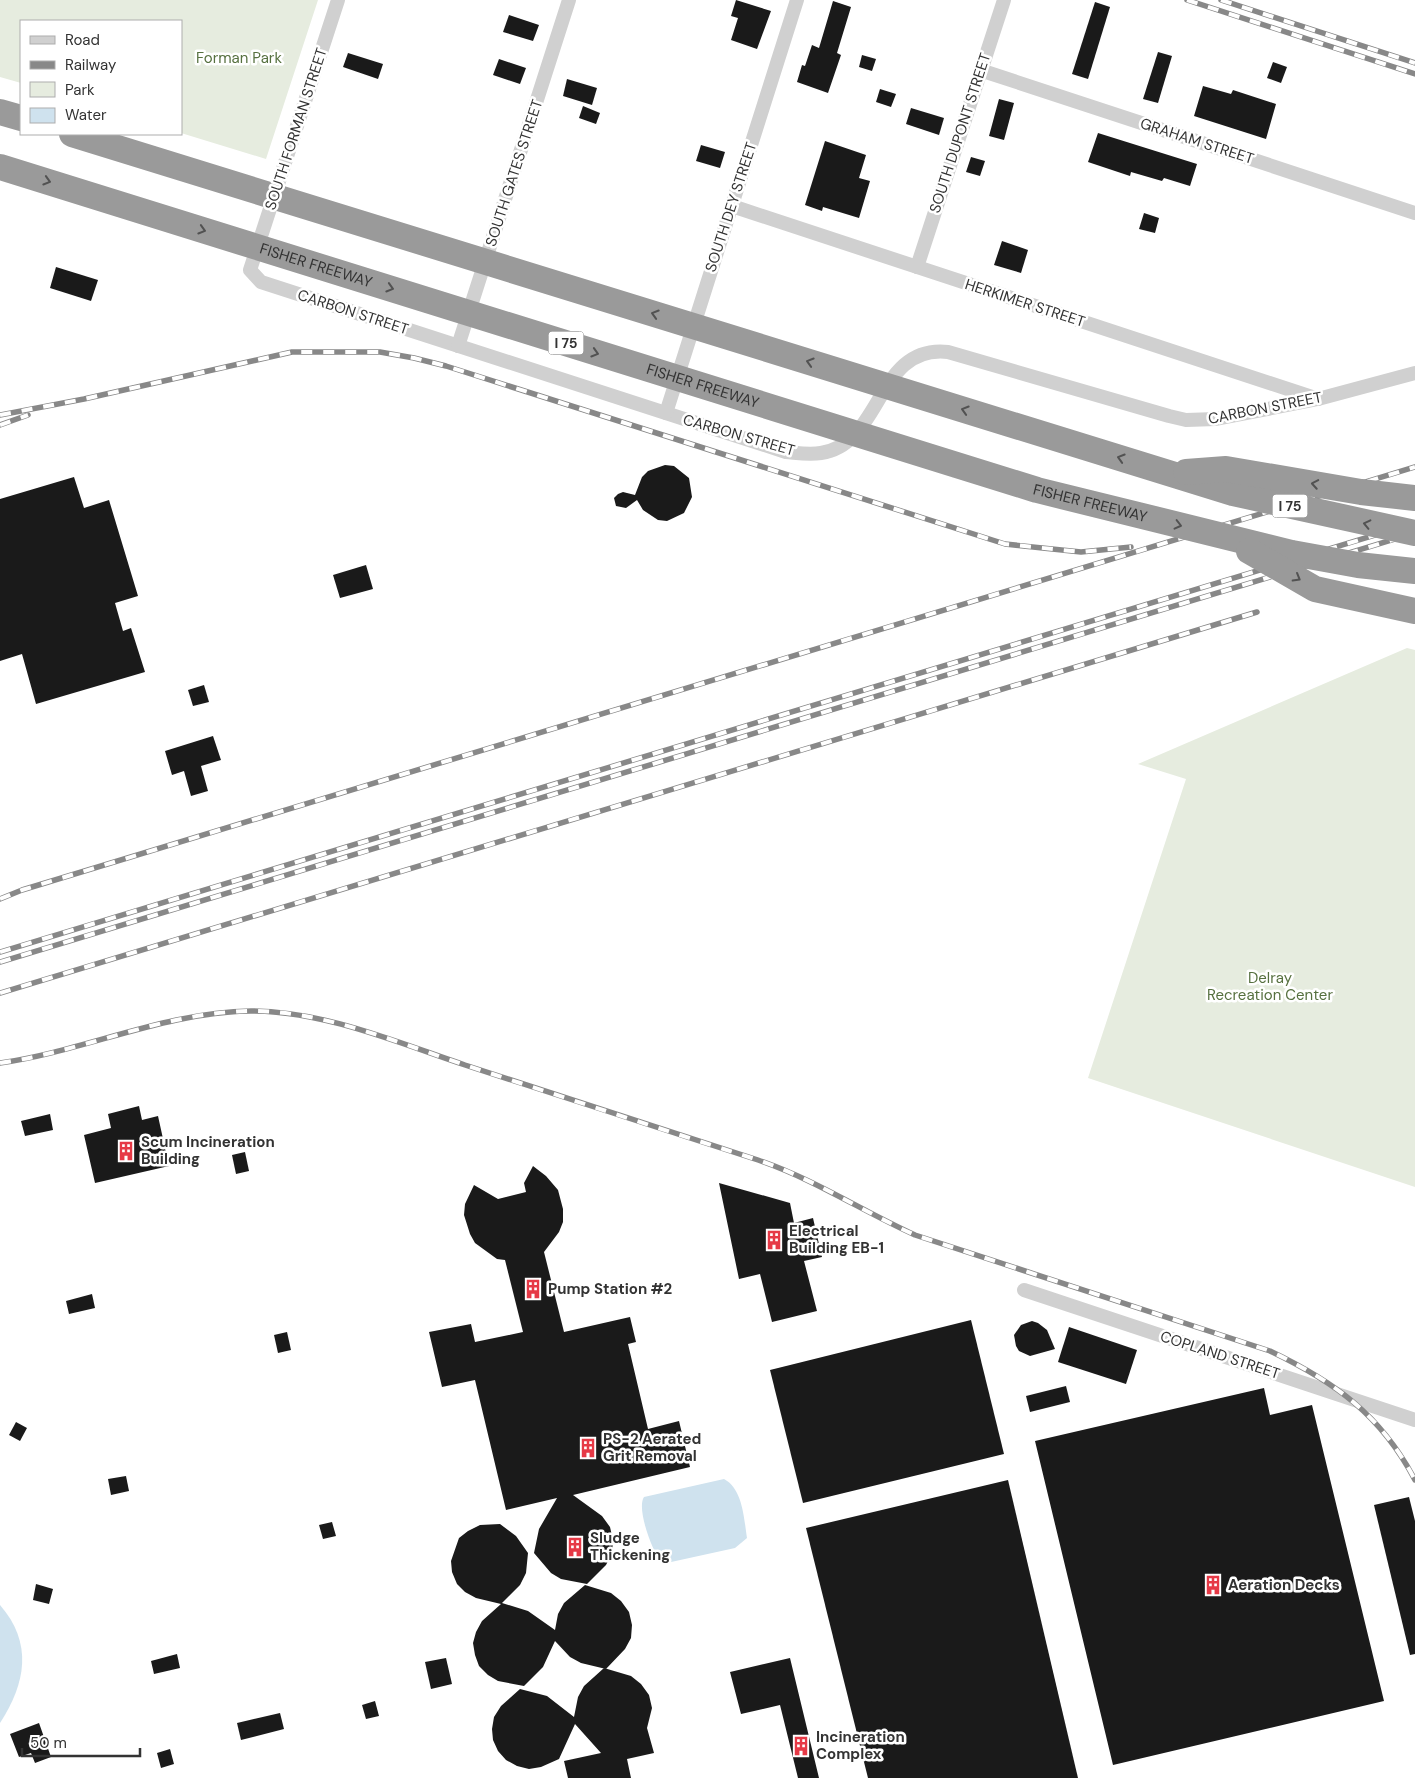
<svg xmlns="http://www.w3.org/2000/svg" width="1415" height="1778" font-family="'DM Sans',sans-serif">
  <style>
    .green { fill: #e6ecdf }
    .water { fill: #cfe2ee }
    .building { fill: #1a1a1a }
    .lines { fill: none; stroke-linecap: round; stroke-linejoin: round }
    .street { stroke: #d0d0d0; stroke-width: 14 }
    .highway { stroke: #9a9a9a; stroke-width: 26 }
    .rail-casing { stroke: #888; stroke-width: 5.5 }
    .rail { stroke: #fff; stroke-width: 4; stroke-dasharray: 11; stroke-linecap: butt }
    .highway-bridge { stroke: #9a9a9a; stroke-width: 26 }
    .oneway { stroke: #525252 }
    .labels { text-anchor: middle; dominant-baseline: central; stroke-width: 5; stroke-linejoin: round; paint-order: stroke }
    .shield { fill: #fff; stroke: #707070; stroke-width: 1 }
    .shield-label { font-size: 14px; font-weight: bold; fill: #333 }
    .park-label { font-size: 15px; fill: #56703f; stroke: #fff }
    .street-label { font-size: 15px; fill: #333; stroke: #fff }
    .poi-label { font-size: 15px; font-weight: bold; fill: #333; stroke: #fff; text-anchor: start }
  </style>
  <rect width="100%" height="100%" fill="#fff"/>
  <g class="green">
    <polygon points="0,0 318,0 266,159 181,133 181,21 21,21 21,83 0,77"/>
    <polygon points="1407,648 1415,650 1415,1187 1088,1078 1186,779 1138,764"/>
  </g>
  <g class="water">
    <path d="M 724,1479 C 743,1489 744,1519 747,1538 L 735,1548 L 662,1564 C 653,1553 636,1509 644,1497 Z"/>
    <path d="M 0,1605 C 33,1643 26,1683 0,1723 Z"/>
  </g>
  <g class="building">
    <polygon points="736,0 771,11 757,49 731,40 738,18 731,16"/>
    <polygon points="833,1 851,7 837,53 841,55 828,93 797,82 802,65 805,66 812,45 819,48"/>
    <polygon points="1095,2 1110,7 1088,79 1072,74"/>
    <polygon points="509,15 539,25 533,41 503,32"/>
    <polygon points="1158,52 1172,56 1158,103 1143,99"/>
    <polygon points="348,53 383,64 378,79 343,67"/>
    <polygon points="862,55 876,59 872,71 859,67"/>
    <polygon points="499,59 526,68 520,84 493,75"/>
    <polygon points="1273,62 1287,67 1281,83 1267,78"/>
    <polygon points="567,79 597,88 592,105 563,96"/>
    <polygon points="1203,86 1231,94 1233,90 1276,104 1266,139 1194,116"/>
    <polygon points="880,89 896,94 891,107 876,102"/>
    <polygon points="999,99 1014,103 1004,140 989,136"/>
    <polygon points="583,106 600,113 596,124 579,118"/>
    <polygon points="911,108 944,118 939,135 906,124"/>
    <polygon points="1098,133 1197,164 1190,186 1164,178 1162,181 1131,172 1130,176 1088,162"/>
    <polygon points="825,141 866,155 859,178 870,181 859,218 823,207 822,211 805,205"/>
    <polygon points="701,145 725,152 720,168 696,161"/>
    <polygon points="971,157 985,161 980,176 966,172"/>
    <polygon points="1144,213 1159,218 1155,233 1139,229"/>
    <polygon points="1002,241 1028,250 1021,273 994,265"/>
    <polygon points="56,267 98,280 91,301 50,288"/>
    <polygon points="665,465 674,466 689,478 692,497 684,513 667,521 658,520 643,510 637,500 626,508 616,506 614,498 618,494 623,492 635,495 642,477 648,471"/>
    <polygon points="74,477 84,508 109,500 138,596 115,603 123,631 131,628 145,672 36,704 22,654 0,661 0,499"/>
    <polygon points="366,565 373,589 340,598 333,575"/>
    <polygon points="204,685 209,702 193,706 188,690"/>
    <polygon points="213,736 221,760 201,766 208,791 191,796 184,771 172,775 165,751"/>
    <polygon points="139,1106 142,1120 158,1116 169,1166 95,1183 84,1135 111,1128 108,1114"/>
    <polygon points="50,1114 53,1130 25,1136 21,1121"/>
    <polygon points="245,1152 249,1171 236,1174 232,1155"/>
    <polygon points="533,1166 546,1176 558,1190 563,1209 563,1222 559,1232 544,1252 564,1332 630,1317 636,1342 628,1344 648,1429 679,1421 690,1467 573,1495 602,1516 610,1527 613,1540 612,1553 606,1565 587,1584 561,1579 551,1573 534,1553 539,1529 557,1498 506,1510 475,1380 442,1387 429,1332 471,1324 475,1342 523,1332 505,1260 497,1259 475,1243 470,1234 464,1215 465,1204 474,1185 498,1199 526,1192 524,1183"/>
    <polygon points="719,1183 790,1203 794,1223 813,1218 822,1257 804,1261 817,1311 772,1322 760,1274 739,1279"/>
    <polygon points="92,1294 95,1308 69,1314 66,1301"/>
    <polygon points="971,1320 1004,1454 803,1503 770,1370"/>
    <polygon points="1032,1321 1038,1323 1047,1330 1055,1349 1030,1356 1019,1351 1016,1346 1014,1335 1021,1325"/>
    <polygon points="1069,1327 1137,1350 1126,1384 1058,1362"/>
    <polygon points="287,1332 291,1350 278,1353 274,1335"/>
    <polygon points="1066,1386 1070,1402 1030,1412 1026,1396"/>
    <polygon points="1264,1388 1270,1415 1312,1405 1384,1701 1113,1765 1035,1441"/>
    <polygon points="16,1422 27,1428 20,1441 9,1435"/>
    <polygon points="126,1476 129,1491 111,1495 108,1479"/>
    <polygon points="1008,1480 1078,1778 868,1778 806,1528"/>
    <polygon points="1409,1497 1415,1521 1415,1654 1410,1655 1374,1505"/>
    <polygon points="332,1522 336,1536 323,1539 319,1525"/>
    <polygon points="500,1524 516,1536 528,1553 526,1573 520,1585 502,1603 528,1611 555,1630 558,1614 564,1603 585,1585 611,1593 621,1601 629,1612 632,1625 631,1638 625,1649 606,1669 581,1663 570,1657 555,1641 543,1667 524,1686 498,1681 488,1675 479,1666 475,1655 473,1643 476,1632 482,1621 501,1604 476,1598 465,1592 457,1584 452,1572 451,1561 459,1538 468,1531 480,1525"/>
    <polygon points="36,1584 53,1589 49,1604 33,1600"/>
    <polygon points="177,1654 180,1668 154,1674 151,1661"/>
    <polygon points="446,1658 452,1684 431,1689 425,1662"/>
    <polygon points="790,1658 819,1778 798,1778 780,1705 741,1714 730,1672"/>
    <polygon points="604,1668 631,1676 641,1684 649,1695 652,1708 647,1728 654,1753 627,1759 631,1778 568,1778 564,1761 601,1753 575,1724 559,1759 541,1767 529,1769 517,1766 506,1760 498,1751 493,1740 492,1729 494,1717 501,1706 520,1689 547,1696 574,1717 578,1697 584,1686"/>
    <polygon points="375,1701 379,1716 366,1719 362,1705"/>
    <polygon points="280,1713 284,1729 241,1740 237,1723"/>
    <polygon points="39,1723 51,1757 35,1763 31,1753 19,1757 10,1734"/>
    <polygon points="170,1749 174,1764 161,1768 157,1753"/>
  </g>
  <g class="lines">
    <g class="street">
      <path d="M 338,0 L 250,270 L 261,282 L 786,452 C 798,453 809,455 821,453 C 883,444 876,344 948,352 L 1169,416 L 1186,420 L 1216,419 L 1318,399 L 1415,373"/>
      <polyline points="980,70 1415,213"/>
      <polyline points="732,206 1318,399"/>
      <polyline points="917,267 1004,0"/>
      <polyline points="458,346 569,0"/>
      <polyline points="666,413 797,0"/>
      <polyline points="1024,1290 1415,1420"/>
    </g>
    <polyline class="highway" points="0,112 21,118"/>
    <defs>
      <g id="rail">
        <polyline points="1187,0 1415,74"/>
        <polyline points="1221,0 1415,63"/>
        <polyline points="0,415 84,399 292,352 380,352 414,358 446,366 1005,544 1081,552 1131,547"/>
        <polyline points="0,425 28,415"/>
        <polyline points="0,899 22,890 1415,467"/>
        <polyline points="0,952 1415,523"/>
        <polyline points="0,962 1415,533"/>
        <polyline points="0,993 1257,612"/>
        <path d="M 0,1063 C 85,1051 164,1012 251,1011 C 324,1011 396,1042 465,1065 C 563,1097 661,1129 758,1160 C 814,1179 862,1211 915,1235 L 1270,1351 C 1335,1382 1381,1415 1415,1480"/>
      </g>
    </defs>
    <use href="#rail" class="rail-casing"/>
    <use href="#rail" class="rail"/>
    <g class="highway-bridge">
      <polyline points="72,134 1233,493 1415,533"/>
      <path id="s1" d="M 0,167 L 1037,490 L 1292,553 L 1358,565 L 1415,571"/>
      <polyline points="1186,472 1226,469 1361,492 1415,498"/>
      <polyline points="1249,551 1315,589 1415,611"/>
    </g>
  </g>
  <defs><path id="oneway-chevron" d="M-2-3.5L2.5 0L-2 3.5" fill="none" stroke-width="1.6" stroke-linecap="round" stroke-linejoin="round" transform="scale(1.25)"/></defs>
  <g class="oneway">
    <use href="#oneway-chevron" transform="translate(47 181) rotate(17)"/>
    <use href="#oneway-chevron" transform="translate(202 230) rotate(17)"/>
    <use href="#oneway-chevron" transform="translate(390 288) rotate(17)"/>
    <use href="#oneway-chevron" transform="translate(655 314) rotate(-163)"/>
    <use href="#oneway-chevron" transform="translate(595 353) rotate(17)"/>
    <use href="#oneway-chevron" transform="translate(810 362) rotate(-163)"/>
    <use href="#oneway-chevron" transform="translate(965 410) rotate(-163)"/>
    <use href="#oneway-chevron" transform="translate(1121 458) rotate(-163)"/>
    <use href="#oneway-chevron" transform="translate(1315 484) rotate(-170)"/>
    <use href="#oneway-chevron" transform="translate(1367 524) rotate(-167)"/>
    <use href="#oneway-chevron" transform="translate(1178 525) rotate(14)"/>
    <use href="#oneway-chevron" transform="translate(1297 578) rotate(30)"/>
  </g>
  <defs>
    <symbol id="building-bare" viewBox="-9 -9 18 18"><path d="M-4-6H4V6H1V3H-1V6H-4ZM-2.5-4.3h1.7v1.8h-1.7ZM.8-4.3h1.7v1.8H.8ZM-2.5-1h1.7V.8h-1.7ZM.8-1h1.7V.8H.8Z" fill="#e63946" stroke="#fff" stroke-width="2.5" paint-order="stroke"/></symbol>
  </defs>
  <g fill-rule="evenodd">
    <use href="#building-bare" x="112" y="1137" width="28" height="28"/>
    <use href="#building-bare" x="760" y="1226" width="28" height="28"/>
    <use href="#building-bare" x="519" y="1275" width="28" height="28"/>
    <use href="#building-bare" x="574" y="1434" width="28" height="28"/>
    <use href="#building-bare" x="561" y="1533" width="28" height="28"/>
    <use href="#building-bare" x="1199" y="1571" width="28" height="28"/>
    <use href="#building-bare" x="787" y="1732" width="28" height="28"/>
  </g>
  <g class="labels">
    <g class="shield">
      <rect x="548.5" y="331.5" width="35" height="23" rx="4"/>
      <rect x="1272.5" y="494.5" width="35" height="23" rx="4"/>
    </g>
    <g class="shield-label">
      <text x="566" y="343">I 75</text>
      <text x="1290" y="506">I 75</text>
    </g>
    <g class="park-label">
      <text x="239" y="58">Forman Park</text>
      <text x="1270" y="978">Delray<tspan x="1270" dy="17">Recreation Center</tspan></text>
    </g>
    <g class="street-label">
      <text transform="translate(296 129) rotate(-72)">SOUTH FORMAN STREET</text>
      <text transform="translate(960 133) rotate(-72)">SOUTH DUPONT STREET</text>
      <text transform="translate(1197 141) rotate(18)">GRAHAM STREET</text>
      <text transform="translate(514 173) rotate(-72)">SOUTH GATES STREET</text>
      <text transform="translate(731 207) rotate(-72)">SOUTH DEY STREET</text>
      <text stroke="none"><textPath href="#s1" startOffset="331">FISHER FREEWAY</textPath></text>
      <text transform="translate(1025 303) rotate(18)">HERKIMER STREET</text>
      <text transform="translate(353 312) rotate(18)">CARBON STREET</text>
      <text stroke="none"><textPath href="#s1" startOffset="736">FISHER FREEWAY</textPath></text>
      <text transform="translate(1265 408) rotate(-11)">CARBON STREET</text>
      <text transform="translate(739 435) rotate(16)">CARBON STREET</text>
      <text stroke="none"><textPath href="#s1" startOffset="1141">FISHER FREEWAY</textPath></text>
      <text transform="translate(1220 1355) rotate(18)">COPLAND STREET</text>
    </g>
    <g class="poi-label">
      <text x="141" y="1142">Scum Incineration<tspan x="141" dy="17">Building</tspan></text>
      <text x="789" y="1231">Electrical<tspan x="789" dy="17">Building EB-1</tspan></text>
      <text x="548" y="1289">Pump Station #2</text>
      <text x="603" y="1439">PS-2 Aerated<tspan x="603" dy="17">Grit Removal</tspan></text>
      <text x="590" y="1538">Sludge<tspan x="590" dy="17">Thickening</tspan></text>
      <text x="1228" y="1585">Aeration Decks</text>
      <text x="816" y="1737">Incineration<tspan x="816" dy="17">Complex</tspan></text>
    </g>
  </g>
  <rect x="20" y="20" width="162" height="115" fill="#ffffff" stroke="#adadad"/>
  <rect x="30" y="36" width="25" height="8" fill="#d0d0d0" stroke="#adadad"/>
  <text x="65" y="45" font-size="15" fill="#333333">Road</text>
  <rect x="30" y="61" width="25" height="8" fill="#888888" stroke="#adadad"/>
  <text x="65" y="70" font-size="15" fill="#333333">Railway</text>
  <rect x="30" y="82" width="25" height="15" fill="#e6ecdf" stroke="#adadad"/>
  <text x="65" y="95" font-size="15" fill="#333333">Park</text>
  <rect x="30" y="108" width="25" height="15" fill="#cfe2ee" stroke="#adadad"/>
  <text x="65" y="120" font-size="15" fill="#333333">Water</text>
  <path d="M22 1748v8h118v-8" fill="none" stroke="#333333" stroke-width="2.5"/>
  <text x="30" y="1748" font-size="15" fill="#333333" stroke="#ffffff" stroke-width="4" paint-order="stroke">50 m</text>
</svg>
